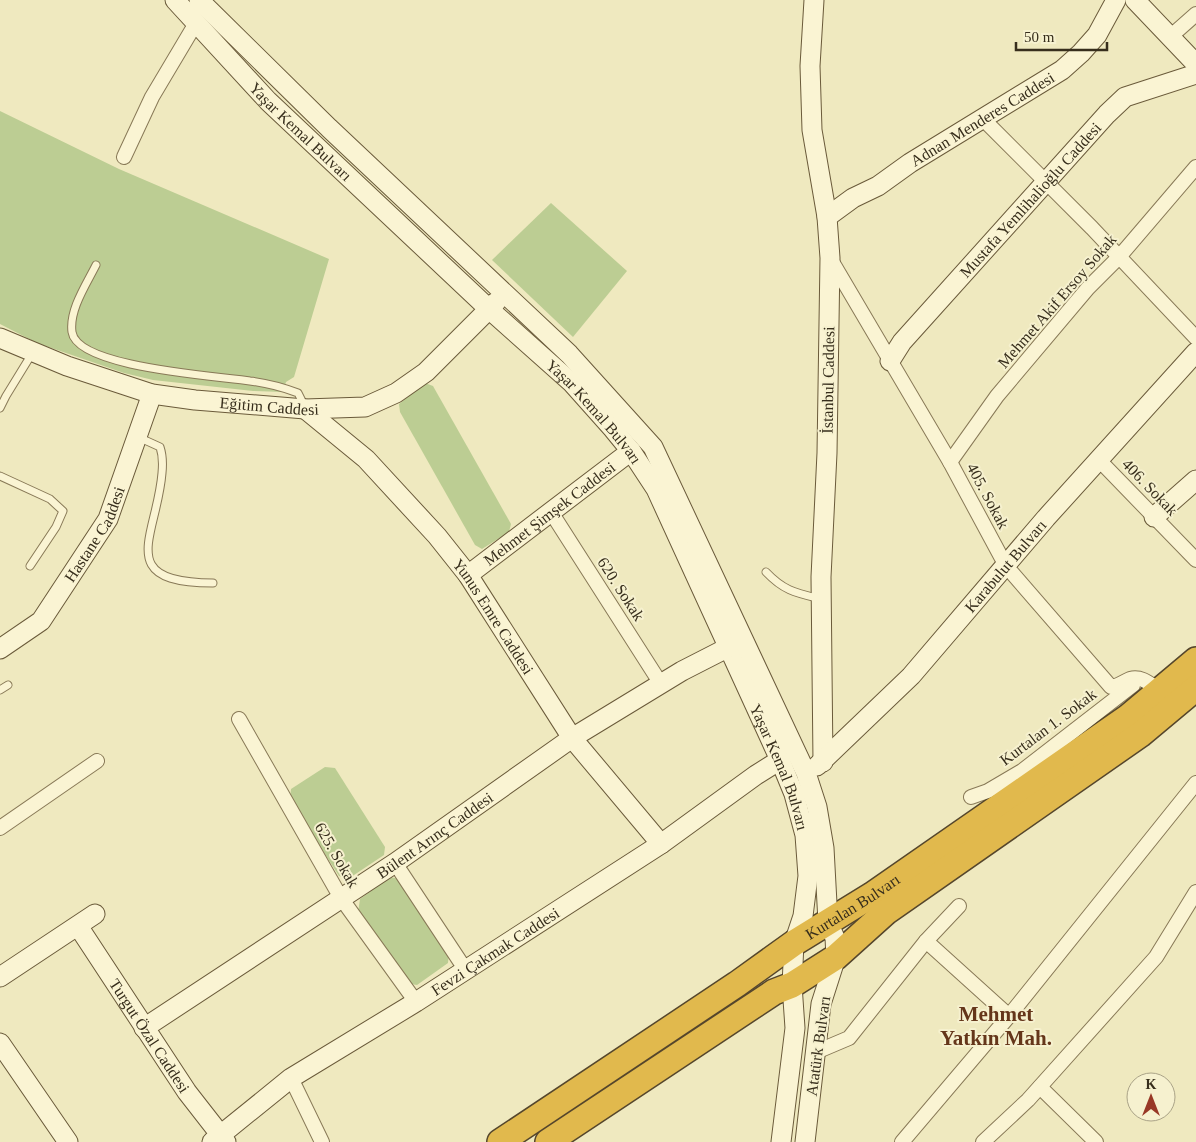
<svg xmlns="http://www.w3.org/2000/svg" width="1196" height="1142" font-family="'Times New Roman',serif">
  <style>
    .green { fill: #bccd93 }
    .lines { fill: none; stroke-linecap: round; stroke-linejoin: round }
    .lane-casing { stroke: #887957; stroke-width: 9 }
    .street-casing { stroke: #887957; stroke-width: 16 }
    .secondary-casing { stroke: #6a5a3a; stroke-width: 21 }
    .highway-casing { stroke: #55462c; stroke-width: 28 }
    .lane { stroke: #faf4d3; stroke-width: 7 }
    .street { stroke: #faf4d3; stroke-width: 14 }
    .secondary { stroke: #faf4d3; stroke-width: 19 }
    .highway { stroke: #e1b94d; stroke-width: 25 }
    .labels { text-anchor: middle; dominant-baseline: central; stroke-width: 4; stroke-linejoin: round; paint-order: stroke }
    .street-label { font-size: 16px; fill: #372e1c; stroke: #f6f1cf }
    .district-label { font-size: 21px; font-weight: bold; fill: #65361a; stroke: #f6f1cf }
  </style>
  <rect width="100%" height="100%" fill="#efe9bf"/>
  <g class="green">
    <polygon points="0,111 119,169 329,259 294,377 286,382 283,392 253,391 153,380 124,373 37,343 0,324"/>
    <polygon points="551,203 627,271 573,337 492,260"/>
    <polygon points="425,383 433,386 511,524 509,532 482,549 475,545 400,412 399,404"/>
    <polygon points="325,767 335,768 385,847 384,855 348,879 339,876 290,800 291,789"/>
    <polygon points="390,877 399,879 449,952 448,963 417,985 405,983 358,913 360,899"/>
  </g>
  <g class="lines">
    <defs>
      <g id="lane">
        <path d="M 96,265 C 86,285 69,310 72,332 C 77,368 219,376 250,381 C 266,383 282,387 298,393 L 305,407"/>
        <polyline points="0,408 6,396 33,352"/>
        <path d="M 138,437 L 160,447 C 163,456 163,463 162,473 C 157,536 113,583 213,583"/>
        <polyline points="0,476 50,499 63,511 56,527 30,566"/>
        <path d="M 766,572 C 784,591 796,593 821,599"/>
        <polyline points="0,690 8,685"/>
      </g>
      <g id="street">
        <polyline points="1170,37 1196,14"/>
        <polyline points="983,119 1092,228 1196,338"/>
        <polyline points="124,157 152,97 196,23"/>
        <path d="M 831,260 L 950,462 L 1006,566 L 1111,687 C 1119,686 1123,682 1130,679 C 1142,676 1150,684 1159,690"/>
        <polyline points="1099,460 1196,560"/>
        <polyline points="950,462 997,396 1088,288 1119,257 1196,167"/>
        <polyline points="551,512 661,684"/>
        <polyline points="239,719 341,898 416,1002"/>
        <polyline points="971,797 988,791 1022,771 1133,685"/>
        <polyline points="0,828 97,761"/>
        <polyline points="395,863 465,969"/>
        <polyline points="926,941 1009,1016"/>
        <polyline points="816,1052 849,1038 926,941 959,906"/>
        <polyline points="291,1078 322,1142"/>
        <polyline points="1040,1087 1096,1142"/>
        <polyline points="902,1142 1009,1016 1196,783"/>
        <polyline points="983,1142 1028,1100 1156,957 1196,892"/>
      </g>
      <g id="secondary">
        <path id="s1" d="M 175,0 L 268,101 L 490,310 L 572,383 L 613,429 L 631,451 L 656,489 L 780,760 L 794,794 L 805,835 L 808,876 L 803,916 L 794,943 L 792,985 L 795,1028 L 781,1142"/>
        <polyline points="199,0 329,128 569,354 653,447 806,773 817,807 824,848 828,922 835,938 836,957 821,1004 805,1142"/>
        <polyline points="814,0 810,66 812,130 827,217 830,258 827,453 821,577 823,762"/>
        <polyline points="1135,0 1196,64"/>
        <path id="s2" d="M 827,217 L 853,198 L 878,186 L 910,163 L 1062,70 L 1081,53 L 1097,35 L 1116,0"/>
        <path id="s3" d="M 0,338 L 67,366 L 152,394 L 195,400 L 305,409 L 365,407 L 396,393 L 426,372 L 496,302"/>
        <path id="s4" d="M 890,361 L 902,342 L 1107,114 L 1125,97 L 1196,74"/>
        <path id="s5" d="M 305,409 L 366,459 L 437,536 L 468,575 L 572,738 L 661,844"/>
        <polyline points="1154,517 1196,480"/>
        <path id="s6" d="M 468,575 L 631,451"/>
        <path id="s7" d="M 0,649 L 41,621 L 108,519 L 152,394"/>
        <path id="s8" d="M 817,766 L 911,676 L 1046,518 L 1196,352"/>
        <path id="s9" d="M 78,926 L 187,1092 L 226,1142"/>
        <polyline points="0,977 95,914"/>
        <path id="s10" d="M 144,1028 L 395,863 L 572,738 L 682,671 L 727,648"/>
        <polyline points="0,1043 68,1142"/>
        <path id="s11" d="M 212,1142 L 291,1078 L 416,1002 L 661,844 L 756,775 L 780,760"/>
      </g>
      <g id="highway">
        <path id="s12" d="M 500,1142 L 737,984 L 794,943 L 872,895 L 1128,717 L 1196,660"/>
        <polyline points="548,1142 774,992 792,985 836,957 886,912 1141,734 1196,688"/>
      </g>
    </defs>
    <use href="#lane" class="lane-casing"/>
    <use href="#street" class="street-casing"/>
    <use href="#secondary" class="secondary-casing"/>
    <use href="#highway" class="highway-casing"/>
    <use href="#lane" class="lane"/>
    <use href="#street" class="street"/>
    <use href="#secondary" class="secondary"/>
    <use href="#highway" class="highway"/>
  </g>
  <g class="labels">
    <g class="street-label">
      <text stroke="none"><textPath href="#s2" startOffset="184">Adnan Menderes Caddesi</textPath></text>
      <text stroke="none"><textPath href="#s1" startOffset="182">Yaşar Kemal Bulvarı</textPath></text>
      <text stroke="none"><textPath href="#s4" startOffset="214">Mustafa Yemlihalioğlu Caddesi</textPath></text>
      <text transform="translate(1057 301) rotate(-49)">Mehmet Akif Ersoy Sokak</text>
      <text transform="translate(828 380) rotate(-89)">İstanbul Caddesi</text>
      <text stroke="none"><textPath href="#s3" startOffset="280">Eğitim Caddesi</textPath></text>
      <text stroke="none"><textPath href="#s1" startOffset="588">Yaşar Kemal Bulvarı</textPath></text>
      <text transform="translate(1150 487) rotate(46)">406. Sokak</text>
      <text transform="translate(988 496) rotate(62)">405. Sokak</text>
      <text stroke="none"><textPath href="#s6" startOffset="102">Mehmet Şimşek Caddesi</textPath></text>
      <text stroke="none"><textPath href="#s7" startOffset="152">Hastane Caddesi</textPath></text>
      <text stroke="none"><textPath href="#s8" startOffset="275">Karabulut Bulvarı</textPath></text>
      <text transform="translate(621 589) rotate(57)">620. Sokak</text>
      <text stroke="none"><textPath href="#s5" startOffset="282">Yunus Emre Caddesi</textPath></text>
      <text transform="translate(1048 727) rotate(-37)">Kurtalan 1. Sokak</text>
      <text stroke="none"><textPath href="#s1" startOffset="992">Yaşar Kemal Bulvarı</textPath></text>
      <text stroke="none"><textPath href="#s10" startOffset="349">Bülent Arınç Caddesi</textPath></text>
      <text transform="translate(337 855) rotate(60)">625. Sokak</text>
      <text stroke="none"><textPath href="#s12" startOffset="424">Kurtalan Bulvarı</textPath></text>
      <text stroke="none"><textPath href="#s11" startOffset="342">Fevzi Çakmak Caddesi</textPath></text>
      <text stroke="none"><textPath href="#s9" startOffset="131">Turgut Özal Caddesi</textPath></text>
      <text transform="translate(818 1046) rotate(-82)">Atatürk Bulvarı</text>
    </g>
    <g class="district-label">
      <text x="996" y="1014">Mehmet<tspan x="996" dy="24">Yatkın Mah.</tspan></text>
    </g>
  </g>
  <g transform="translate(1151 1097)"><circle r="24" fill="#f6f1cf" stroke="#aaa387"/>
  <path d="M0-4L9 19L0 12L-9 19Z" fill="#983826"/>
  <text y="-8" font-size="14" font-weight="bold" text-anchor="middle" fill="#372e1c">K</text>
  </g>
  <path d="M1016 42v8h91v-8" fill="none" stroke="#372e1c" stroke-width="2.5"/>
  <text x="1024" y="42" font-size="15" fill="#372e1c" stroke="#f6f1cf" stroke-width="4" paint-order="stroke">50 m</text>
</svg>
